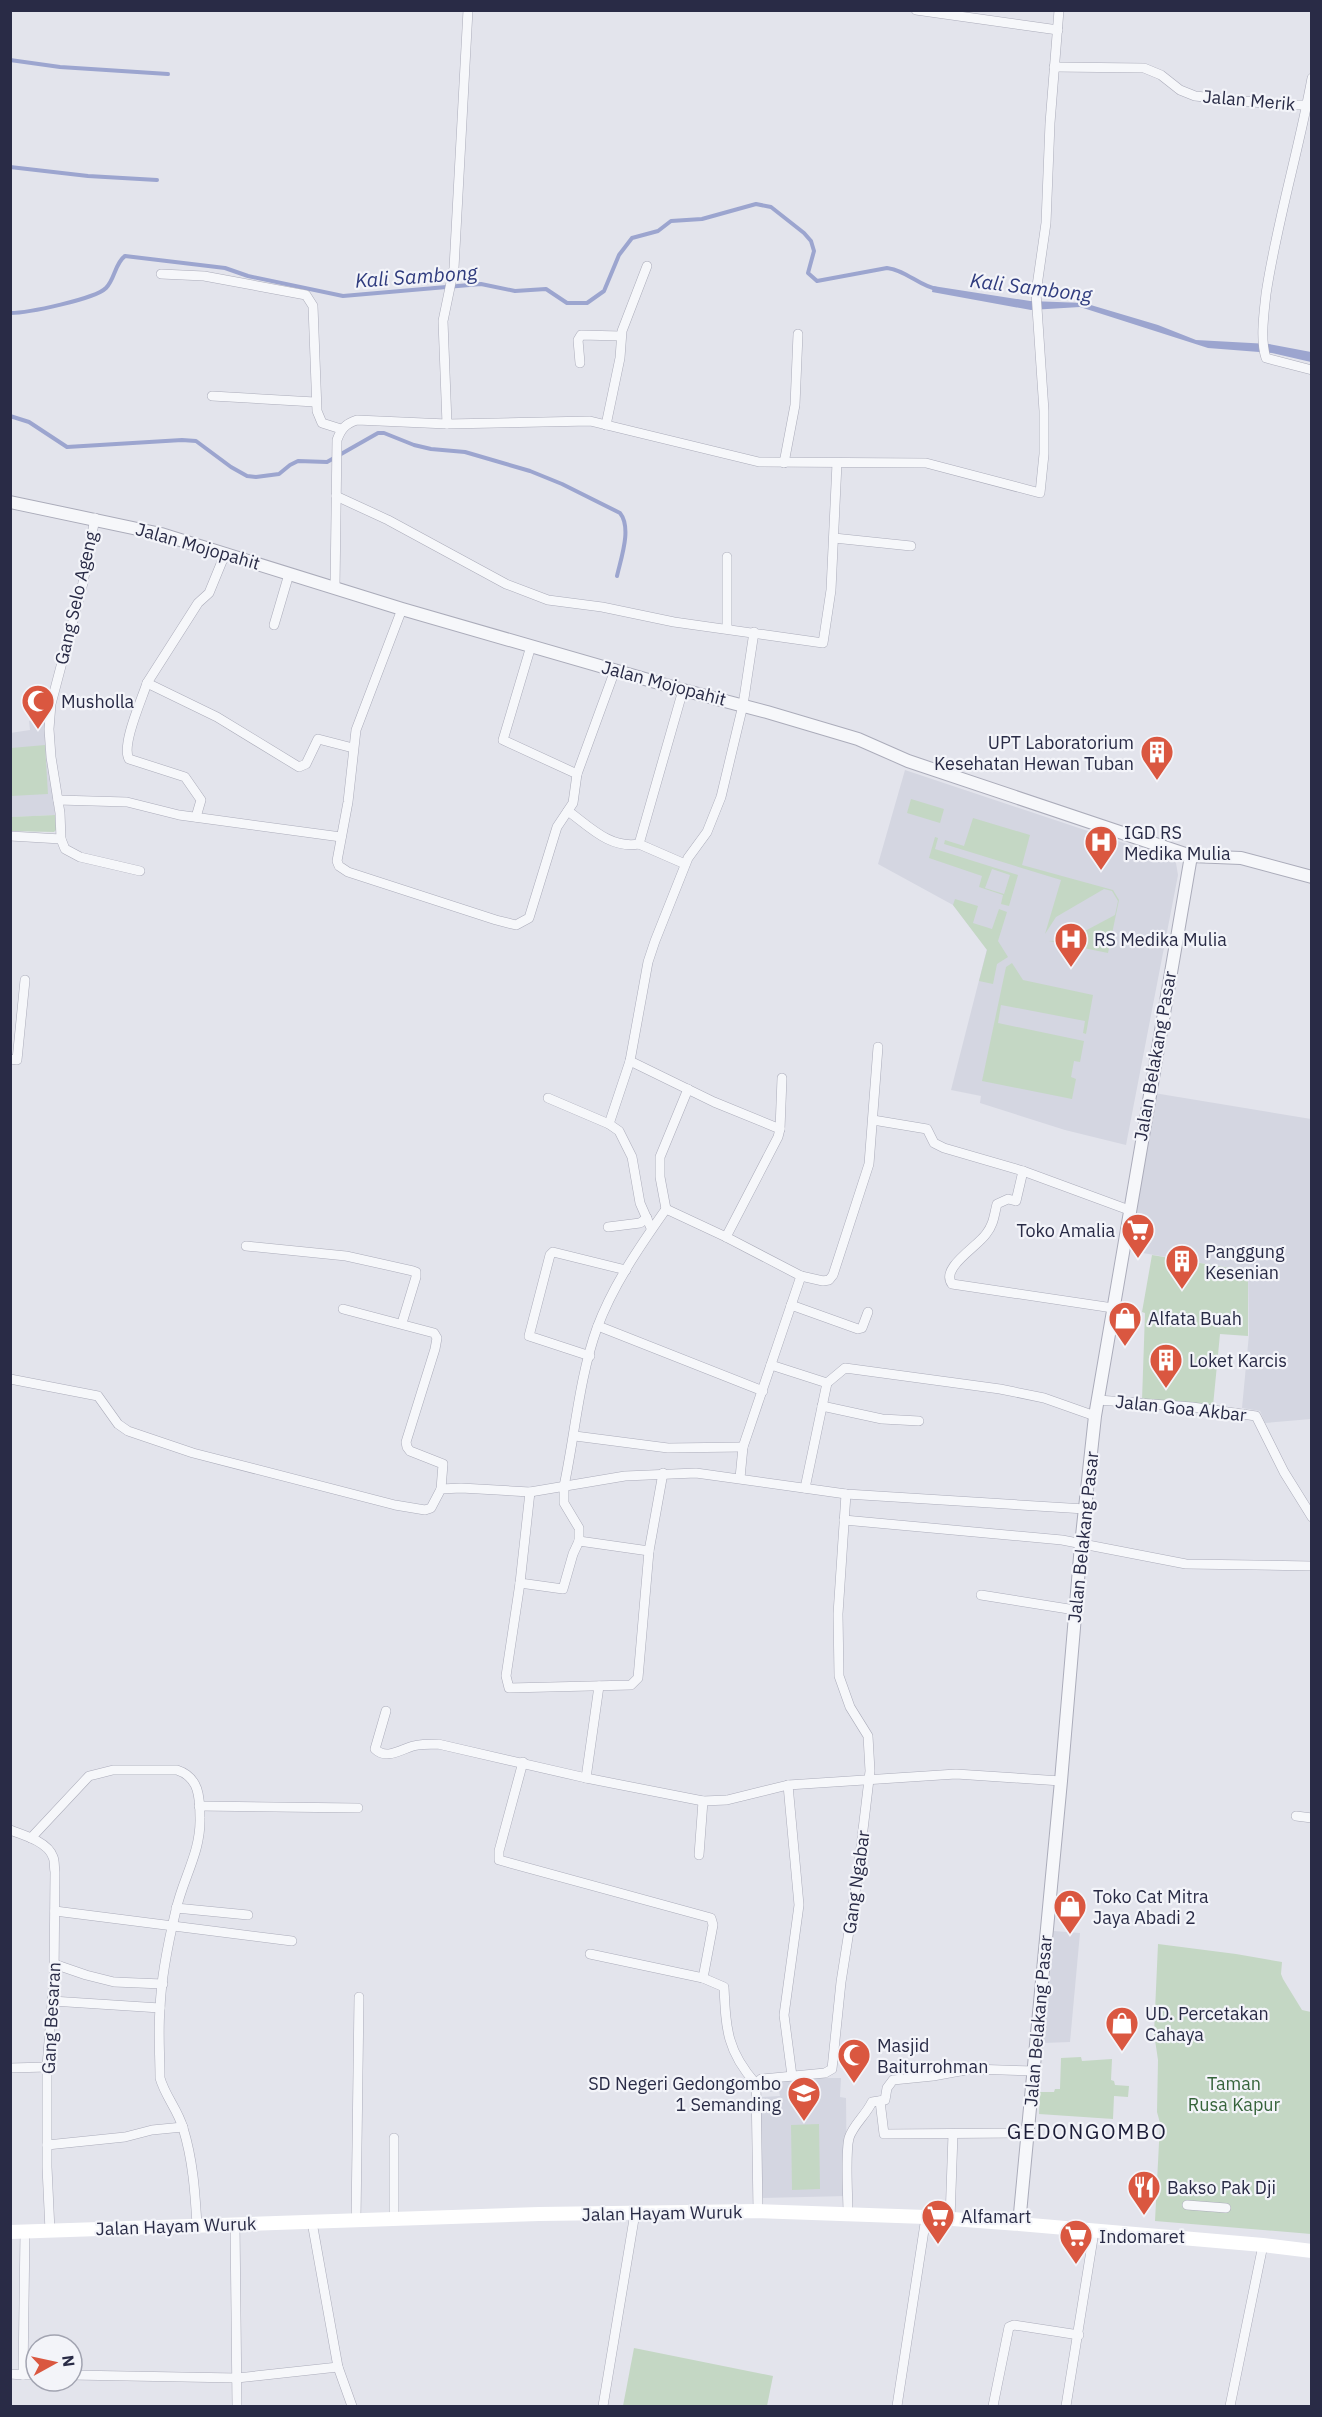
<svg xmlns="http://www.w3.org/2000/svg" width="1322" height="2417" font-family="'IBM Plex Sans',sans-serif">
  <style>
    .built { fill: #d4d6e1 }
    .green { fill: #c4d7c4; fill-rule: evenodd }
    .water { fill: #9ca5cf }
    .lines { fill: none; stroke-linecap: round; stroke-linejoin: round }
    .stream { stroke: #9ca5cf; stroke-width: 4 }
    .minor-casing { stroke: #abacba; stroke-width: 10 }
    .tertiary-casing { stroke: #abacba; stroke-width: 14 }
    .minor { stroke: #f6f7fa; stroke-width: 9 }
    .tertiary { stroke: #f6f7fa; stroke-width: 12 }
    .secondary { stroke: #fff; stroke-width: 14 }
    .labels { text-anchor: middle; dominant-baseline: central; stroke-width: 4.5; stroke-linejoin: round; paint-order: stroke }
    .street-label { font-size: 18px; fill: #292b46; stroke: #f3f4f9 }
    .poi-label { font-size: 18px; fill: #292b46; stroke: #f3f4f9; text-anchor: start }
    .park-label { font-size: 18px; fill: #35633a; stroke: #f3f4f9 }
    .water-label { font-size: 20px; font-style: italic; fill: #2f3b7e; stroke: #f3f4f9 }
    .quarter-label { font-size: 21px; letter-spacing: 1.5px; fill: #1b1c37; stroke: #f3f4f9 }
  </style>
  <rect width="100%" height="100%" fill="#e3e4ec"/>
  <g class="built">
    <polygon points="46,718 55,815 11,817 10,733 30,730 29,721"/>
    <polygon points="905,770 1169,858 1176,863 1178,875 1126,1145 1065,1130 980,1103 981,1096 951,1090 987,949 953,905 878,864"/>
    <polygon points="1154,1093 1311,1119 1311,1419 1265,1423 1260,1411 1242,1408 1249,1334 1248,1271 1131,1251"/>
    <polygon points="1054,1931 1080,1933 1070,2042 1043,2043"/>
    <polygon points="812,2078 841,2078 840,2097 846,2098 847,2196 761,2198 760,2097 780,2096 779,2091 770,2092 770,2081"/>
  </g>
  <g class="green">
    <polygon points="45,745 48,794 11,796 11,748"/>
    <polygon points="911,799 944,809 940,823 907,813"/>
    <polygon points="55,815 56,830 54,832 11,831 10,817"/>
    <polygon points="973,818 1030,835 1022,865 1113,890 1119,900 1108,953 1049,941 1068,940 1115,915 1118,901 1112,891 1104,889 1056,917 1045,934 1061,880 944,844 945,840 964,846"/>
    <path d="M 935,837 L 938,838 L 935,849 L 1018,875 L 1009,906 L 1001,904 L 1003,895 L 979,887 L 982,876 L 929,858 ZM 992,869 L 1010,875 L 1004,894 L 985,888 Z"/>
    <polygon points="955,899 978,906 973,923 992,929 999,909 1007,912 998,941 1008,957 997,964 993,984 979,981 987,950 953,905"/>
    <polygon points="1012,963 1023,980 1093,995 1086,1034 1083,1033 1085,1021 1001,1005 998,1023 1084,1041 1080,1062 1074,1061 1071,1077 1076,1079 1072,1099 982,1081 1006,967"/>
    <polygon points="1152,1255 1248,1271 1248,1336 1220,1334 1213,1406 1142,1400 1145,1313 1142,1312"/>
    <polygon points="1158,1944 1236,1954 1282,1962 1281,1974 1283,1979 1302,2010 1311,2012 1311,2234 1155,2221 1160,2123 1157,2112 1158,2060 1154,2033"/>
    <polygon points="1081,2057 1082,2061 1112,2059 1111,2080 1114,2081 1115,2085 1129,2086 1128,2097 1114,2096 1113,2119 1039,2114 1040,2092 1054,2092 1055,2089 1060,2089 1061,2058"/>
    <polygon points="819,2124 820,2189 792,2190 791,2125"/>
    <polygon points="634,2348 773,2376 767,2406 623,2406"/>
  </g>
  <polygon class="water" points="933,286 1030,301 1084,303 1158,325 1196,340 1269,344 1311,352 1311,362 1272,353 1208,348 1080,307 1031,310 932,292"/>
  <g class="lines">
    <g class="stream">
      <polyline points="10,60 60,67 168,74"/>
      <polyline points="10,167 88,176 157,180"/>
      <path d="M 10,313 C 28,313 95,299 106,288 C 115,279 115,263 125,256 L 225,268 L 248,276 L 343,296 L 481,284 L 515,291 L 546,289 L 567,303 L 587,303 L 604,291 L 619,255 L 632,238 L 658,231 L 671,221 L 702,219 L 756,204 L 771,207 L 804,233 L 811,241 L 814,251 L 808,273 L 817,281 L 887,268 C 906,270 919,286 937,289"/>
      <path d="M 10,416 L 29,422 L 67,447 L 182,440 L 196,441 L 231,467 L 247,476 L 256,477 L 279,474 L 290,465 L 298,461 L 327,462 L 378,433 L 384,433 L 414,445 L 431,449 L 465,452 L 530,471 L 562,484 L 620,513 C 632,528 621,558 617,576"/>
    </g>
    <defs>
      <g id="minor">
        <polyline points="916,10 1058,30"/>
        <polyline points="1054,67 1144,68 1161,75 1180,90 1195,96 1283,105 1310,105"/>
        <path d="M 1312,78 C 1299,150 1277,221 1266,294 C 1264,313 1260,340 1266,358 L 1312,370"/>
        <polyline points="161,274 204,276 306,295 313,306 317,411 322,423 341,429"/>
        <polyline points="580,363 578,340 581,335 621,336"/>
        <polyline points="212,396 315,402"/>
        <polyline points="447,424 443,321 454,268 468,10"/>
        <polyline points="606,425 620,358 622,331 647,266"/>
        <polyline points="784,463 795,405 798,334"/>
        <polyline points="336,496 388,520 506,584 548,600 602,607 674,622 823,643 831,590 837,463"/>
        <polyline points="95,518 83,583 51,704 49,729 51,757 60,813 61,839 65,849 80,857 140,871"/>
        <polyline points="834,538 911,546"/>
        <polyline points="225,554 209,593 198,603 147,683 217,717 299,767 306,764 318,739 353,748"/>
        <polyline points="727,557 727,628"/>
        <path d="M 335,588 L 337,440 C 341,429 345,424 357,420 L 447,424 L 590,421 L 759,462 L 926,463 L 1040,493 L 1044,454 L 1044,411 L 1036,293 L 1046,223 L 1050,123 L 1059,10"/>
        <polyline points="402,609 356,730 348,802 337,861 339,866 348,872 496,920 516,925 529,918 557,827 573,803 577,774 615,670"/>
        <polyline points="274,625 289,574"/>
        <polyline points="531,646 503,740 577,774"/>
        <path d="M 147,683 C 142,699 121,745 129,759 L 185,777 L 201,800 L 196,817"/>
        <polyline points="683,690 639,844 685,864"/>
        <polyline points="58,800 127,802 179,815 341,837"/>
        <path d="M 568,811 C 590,827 610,849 639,844"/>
        <polyline points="10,836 61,839"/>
        <polyline points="10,1059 17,1060 25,980"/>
        <polyline points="630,1061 714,1102 780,1129 778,1137 726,1237"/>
        <polyline points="548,1098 609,1124 619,1131 632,1157 640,1203 651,1228"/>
        <polyline points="873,1120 927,1129 934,1143 944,1148 1023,1171 1129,1210"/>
        <polyline points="609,1124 630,1061 648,962 655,941 688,858 707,832 721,797 743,705 754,632"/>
        <polyline points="780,1129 782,1078"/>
        <path d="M 1023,1171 L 1016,1201 L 1008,1199 L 997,1204 C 994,1215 994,1224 986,1234 C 977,1247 940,1268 952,1284 L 1113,1308"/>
        <polyline points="666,1209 660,1177 660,1157 688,1089"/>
        <polyline points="608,1227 640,1223 647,1218"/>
        <polyline points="246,1246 346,1256 413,1271 416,1272 416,1277 402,1323"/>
        <polyline points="801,1276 823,1281 829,1280 833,1275 869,1164 878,1047"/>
        <polyline points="791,1305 858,1329 862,1328 868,1312"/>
        <polyline points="343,1309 434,1333 437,1338 435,1349 406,1442 407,1447 410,1451 443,1464 441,1489"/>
        <polyline points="598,1326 763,1391"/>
        <polyline points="590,1356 529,1336 550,1255 553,1252 626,1270"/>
        <polyline points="771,1365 827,1383 845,1368 1000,1389 1044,1398 1095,1416"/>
        <polyline points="10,1379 98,1396 118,1424 128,1431 193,1453 395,1505 425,1510 431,1508 441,1489 461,1488 530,1492 625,1476 696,1473 846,1494 1085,1509"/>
        <polyline points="1098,1400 1192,1407 1256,1416 1284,1472 1312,1517"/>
        <polyline points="822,1406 882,1419 919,1421"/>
        <polyline points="575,1436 668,1448 743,1447"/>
        <polyline points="805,1488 827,1383"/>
        <polyline points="530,1492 520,1583 563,1589 573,1554 579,1541 649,1551 663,1473"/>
        <polyline points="844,1520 1062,1540 1186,1564 1312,1566"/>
        <path d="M 579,1541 L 579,1528 L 564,1503 L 564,1486 C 575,1435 579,1378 597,1328 C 613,1285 640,1246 666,1209 L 726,1237 L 801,1276 L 743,1447 L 740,1478"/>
        <polyline points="520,1583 506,1676 509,1688 631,1685 638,1678 649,1551"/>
        <polyline points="981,1595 1075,1610"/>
        <path d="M 386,1711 L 375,1749 C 386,1760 400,1750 413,1746 C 421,1744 429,1744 438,1744 L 586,1778 L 599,1686"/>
        <path d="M 523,1762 L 499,1851 L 499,1860 L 711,1918 L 713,1925 L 703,1978 L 724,1987 C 726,2030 727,2051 756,2084"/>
        <polyline points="586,1778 703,1801 727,1800 788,1785"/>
        <polyline points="199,1806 358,1808"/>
        <polyline points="1296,1816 1312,1818"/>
        <path d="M 10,1830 C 24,1835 48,1842 53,1857 C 55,1861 54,1868 55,1872 L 54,1978 L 47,2067 L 47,2167 L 50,2231"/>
        <path d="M 31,1838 L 89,1776 L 113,1770 L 177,1770 C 199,1777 200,1797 200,1818 C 201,1852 183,1878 176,1910 C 169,1939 161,1979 160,2009 C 158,2032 160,2055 160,2078 C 165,2096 178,2110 183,2128 C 193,2160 195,2192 197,2225"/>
        <polyline points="699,1855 703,1801"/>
        <polyline points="176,1908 248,1915"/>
        <polyline points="55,1911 292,1941"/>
        <polyline points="590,1954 703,1978"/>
        <polyline points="54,1964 86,1975 114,1982 163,1984"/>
        <polyline points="52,2001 160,2008"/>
        <polyline points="10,2068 47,2067"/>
        <polyline points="792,2076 784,2015 799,1905 788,1785 956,1774 1061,1781"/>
        <polyline points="880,2101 884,2134 1028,2133"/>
        <polyline points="394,2138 394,2219"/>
        <polyline points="47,2145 125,2137 152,2130 183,2127"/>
        <polyline points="1187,2205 1226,2208"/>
        <polyline points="758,2211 756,2084 761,2079 825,2073 832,2069 841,1982 857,1880 870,1771 868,1736 850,1707 839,1676 838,1614 846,1494"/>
        <path d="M 848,2214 C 848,2196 845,2154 849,2138 C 853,2125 866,2115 872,2102 L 885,2100 L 887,2088 L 893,2080 L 933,2076 L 971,2069 L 1034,2071"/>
        <polyline points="950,2219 953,2134"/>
        <polyline points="356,2220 359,1997"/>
        <polyline points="312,2222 338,2367 352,2406"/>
        <polyline points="235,2223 237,2406"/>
        <polyline points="10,2374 23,2375 25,2232"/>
        <polyline points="23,2375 36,2375"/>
        <polyline points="72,2375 237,2378 338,2367"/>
        <polyline points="603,2406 635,2213"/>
        <polyline points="897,2406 926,2217"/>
        <polyline points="993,2406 1009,2327 1014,2325 1079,2335"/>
        <polyline points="1066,2406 1094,2232"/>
        <polyline points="1230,2406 1263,2245"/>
      </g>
      <g id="tertiary">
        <polyline points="10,502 161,534 402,609 683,690 767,712 858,739 908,761 1191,856 1241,858 1312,877"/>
        <polyline points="1019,2224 1061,1781 1081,1545 1095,1416 1191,856"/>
      </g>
    </defs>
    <use href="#minor" class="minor-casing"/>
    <use href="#tertiary" class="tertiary-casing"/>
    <use href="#minor" class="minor"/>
    <use href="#tertiary" class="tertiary"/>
    <polyline class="secondary" points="10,2232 539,2214 758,2211 926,2217 1019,2224 1263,2245 1312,2251"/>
  </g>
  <defs>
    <symbol id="mosque-pin" viewBox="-11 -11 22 30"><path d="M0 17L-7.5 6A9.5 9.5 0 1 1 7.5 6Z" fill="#da5740" stroke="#f3f4f9"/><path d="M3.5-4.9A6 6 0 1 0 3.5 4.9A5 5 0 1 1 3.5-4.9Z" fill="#fff"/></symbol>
    <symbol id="building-pin" viewBox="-11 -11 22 30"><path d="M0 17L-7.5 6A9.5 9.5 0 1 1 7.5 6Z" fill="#da5740" stroke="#f3f4f9"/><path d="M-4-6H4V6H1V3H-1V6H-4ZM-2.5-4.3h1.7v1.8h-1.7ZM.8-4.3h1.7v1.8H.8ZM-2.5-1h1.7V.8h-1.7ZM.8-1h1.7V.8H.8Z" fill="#fff"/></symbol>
    <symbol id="hospital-pin" viewBox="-11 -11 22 30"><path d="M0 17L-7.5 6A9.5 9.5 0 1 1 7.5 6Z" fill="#da5740" stroke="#f3f4f9"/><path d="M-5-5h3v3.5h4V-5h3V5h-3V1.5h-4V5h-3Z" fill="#fff"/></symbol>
    <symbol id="supermarket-pin" viewBox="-11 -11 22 30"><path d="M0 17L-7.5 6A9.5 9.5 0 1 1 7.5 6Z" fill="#da5740" stroke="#f3f4f9"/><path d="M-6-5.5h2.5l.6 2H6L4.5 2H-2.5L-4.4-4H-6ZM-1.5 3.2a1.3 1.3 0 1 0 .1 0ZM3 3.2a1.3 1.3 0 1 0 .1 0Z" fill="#fff"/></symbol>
    <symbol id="shop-pin" viewBox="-11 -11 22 30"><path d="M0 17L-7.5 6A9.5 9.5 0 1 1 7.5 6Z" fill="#da5740" stroke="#f3f4f9"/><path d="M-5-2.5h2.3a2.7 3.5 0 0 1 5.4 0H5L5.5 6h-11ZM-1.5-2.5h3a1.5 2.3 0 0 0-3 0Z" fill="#fff"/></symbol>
    <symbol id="school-pin" viewBox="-11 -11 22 30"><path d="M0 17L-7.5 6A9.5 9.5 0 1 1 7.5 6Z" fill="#da5740" stroke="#f3f4f9"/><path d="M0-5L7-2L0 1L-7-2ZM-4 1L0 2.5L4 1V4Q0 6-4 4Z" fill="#fff"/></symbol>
    <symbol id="restaurant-pin" viewBox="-11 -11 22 30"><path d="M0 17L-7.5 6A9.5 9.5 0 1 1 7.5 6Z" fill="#da5740" stroke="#f3f4f9"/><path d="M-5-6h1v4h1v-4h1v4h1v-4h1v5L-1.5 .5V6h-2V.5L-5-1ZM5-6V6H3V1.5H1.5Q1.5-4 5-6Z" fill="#fff"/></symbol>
  </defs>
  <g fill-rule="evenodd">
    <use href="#mosque-pin" x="19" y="682" width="38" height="52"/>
    <use href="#building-pin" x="1138" y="733" width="38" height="52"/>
    <use href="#hospital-pin" x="1082" y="823" width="38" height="52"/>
    <use href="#hospital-pin" x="1052" y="920" width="38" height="52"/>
    <use href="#supermarket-pin" x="1119" y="1211" width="38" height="52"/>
    <use href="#building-pin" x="1163" y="1242" width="38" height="52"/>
    <use href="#shop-pin" x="1106" y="1299" width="38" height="52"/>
    <use href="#building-pin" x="1147" y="1341" width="38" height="52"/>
    <use href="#shop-pin" x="1051" y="1887" width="38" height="52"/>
    <use href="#shop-pin" x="1103" y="2004" width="38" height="52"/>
    <use href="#mosque-pin" x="835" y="2036" width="38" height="52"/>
    <use href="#school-pin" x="785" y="2074" width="38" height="52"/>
    <use href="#restaurant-pin" x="1125" y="2168" width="38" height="52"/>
    <use href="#supermarket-pin" x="919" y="2197" width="38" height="52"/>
    <use href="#supermarket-pin" x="1057" y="2217" width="38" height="52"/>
  </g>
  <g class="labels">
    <g class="street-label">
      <text transform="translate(1249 100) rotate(5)">Jalan Merik</text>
      <text transform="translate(198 546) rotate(16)">Jalan Mojopahit</text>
      <text transform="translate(76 598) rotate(-77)">Gang Selo Ageng</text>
      <text transform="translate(664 683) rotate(15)">Jalan Mojopahit</text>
      <text transform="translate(1155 1056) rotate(-80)">Jalan Belakang Pasar</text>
      <text transform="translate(1181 1408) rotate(6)">Jalan Goa Akbar</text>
      <text transform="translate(1083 1537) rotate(-84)">Jalan Belakang Pasar</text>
      <text transform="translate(856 1882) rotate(-82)">Gang Ngabar</text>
      <text transform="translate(51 2018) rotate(-87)">Gang Besaran</text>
      <text transform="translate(1038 2021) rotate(-85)">Jalan Belakang Pasar</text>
      <text transform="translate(662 2213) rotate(-1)">Jalan Hayam Wuruk</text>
      <text transform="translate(176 2226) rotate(-2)">Jalan Hayam Wuruk</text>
    </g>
    <g class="poi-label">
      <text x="61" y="701">Musholla</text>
      <text x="1134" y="742" text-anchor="end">UPT Laboratorium<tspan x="1134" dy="21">Kesehatan Hewan Tuban</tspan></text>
      <text x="1124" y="832">IGD RS<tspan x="1124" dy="21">Medika Mulia</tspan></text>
      <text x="1094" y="939">RS Medika Mulia</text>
      <text x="1115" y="1230" text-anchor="end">Toko Amalia</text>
      <text x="1205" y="1251">Panggung<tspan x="1205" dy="21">Kesenian</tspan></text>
      <text x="1148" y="1318">Alfata Buah</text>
      <text x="1189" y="1360">Loket Karcis</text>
      <text x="1093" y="1896">Toko Cat Mitra<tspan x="1093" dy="21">Jaya Abadi 2</tspan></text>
      <text x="1145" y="2013">UD. Percetakan<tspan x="1145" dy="21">Cahaya</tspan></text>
      <text x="877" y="2045">Masjid<tspan x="877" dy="21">Baiturrohman</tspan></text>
      <text x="781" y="2083" text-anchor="end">SD Negeri Gedongombo<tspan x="781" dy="21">1 Semanding</tspan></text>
      <text x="1167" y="2187">Bakso Pak Dji</text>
      <text x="961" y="2216">Alfamart</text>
      <text x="1099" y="2236">Indomaret</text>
    </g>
    <g class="park-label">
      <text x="1234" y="2083">Taman<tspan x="1234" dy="21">Rusa Kapur</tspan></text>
    </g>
    <g class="water-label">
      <text transform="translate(416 276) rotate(-4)">Kali Sambong</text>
      <text transform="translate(1031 287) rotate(7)">Kali Sambong</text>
    </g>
    <g class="quarter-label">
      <text x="1087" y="2131">GEDONGOMBO</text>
    </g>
  </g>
  <rect width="1322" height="2417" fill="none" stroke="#292b46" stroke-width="24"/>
  <g transform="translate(54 2363) rotate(82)"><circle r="28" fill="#f3f4f9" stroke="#a2a4b1" stroke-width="1.5"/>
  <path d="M0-4.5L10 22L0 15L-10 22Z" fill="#da5740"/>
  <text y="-9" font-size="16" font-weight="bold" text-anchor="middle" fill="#292b46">N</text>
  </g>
</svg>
